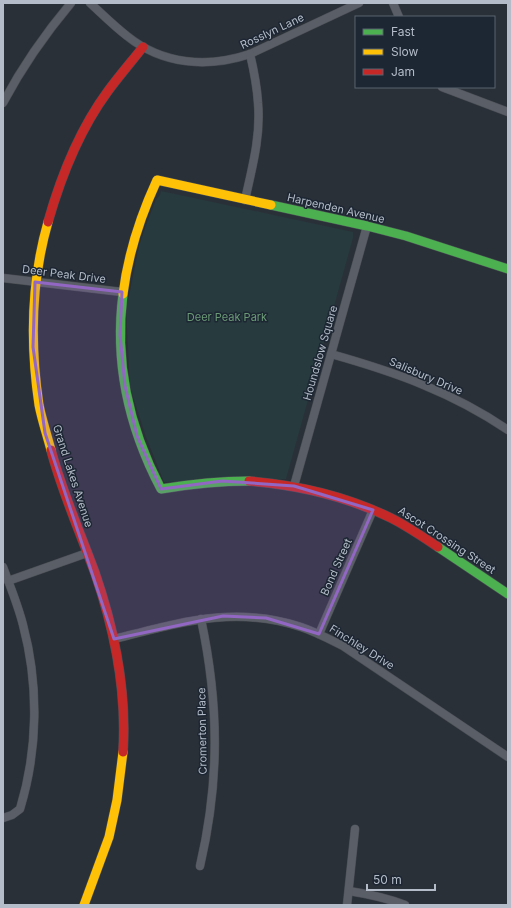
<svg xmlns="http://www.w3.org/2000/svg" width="511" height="908" font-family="Inter,sans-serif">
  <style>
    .green { fill: #273a3e }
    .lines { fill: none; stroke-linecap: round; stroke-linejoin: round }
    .street-casing { stroke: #484c53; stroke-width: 9 }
    .fast-casing { stroke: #484c53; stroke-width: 10 }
    .slow-casing { stroke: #484c53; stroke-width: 10 }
    .jam-casing { stroke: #484c53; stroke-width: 10 }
    .street { stroke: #5a5e66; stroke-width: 8 }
    .fast { stroke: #4caf50; stroke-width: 9 }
    .slow { stroke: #ffc107; stroke-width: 9 }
    .jam { stroke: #c62828; stroke-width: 9 }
    .marked { fill: #9266c3; fill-opacity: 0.2; stroke: #9266c3; stroke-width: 3; stroke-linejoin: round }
    .labels { text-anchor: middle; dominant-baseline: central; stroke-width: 3; stroke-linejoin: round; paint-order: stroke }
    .street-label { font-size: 11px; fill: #b4bcc9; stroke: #1d2633 }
    .park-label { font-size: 11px; fill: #6b9a76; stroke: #1d2633 }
  </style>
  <rect width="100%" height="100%" fill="#2a3038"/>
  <polygon class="green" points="161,191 353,232 353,238 286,479 164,482 146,437 130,387 126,308 130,292 139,246 147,223 156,200 160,195"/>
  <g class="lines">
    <defs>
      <g id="street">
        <path d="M 90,3 C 102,14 114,26 127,36 C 163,65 208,68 250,54 L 359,3"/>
        <polyline points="393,3 399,17"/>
        <polyline points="442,87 508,112"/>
        <path d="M 3,103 C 22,67 45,34 71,3"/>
        <path d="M 245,200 C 252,168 261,136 258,103 C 257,86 254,71 250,54"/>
        <polyline points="3,278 122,292"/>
        <path d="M 331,354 C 395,372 452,392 508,430"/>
        <polyline points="294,486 367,226"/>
        <path d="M 3,567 C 10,586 18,605 23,625 C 39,685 38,750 20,809 L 12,815 L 3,818"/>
        <polyline points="8,581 87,553"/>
        <polyline points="319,634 373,510"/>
        <path d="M 114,639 C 179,623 234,605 301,627 C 316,632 329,639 343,646 L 508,757"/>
        <path d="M 200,866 C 220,780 219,704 201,619"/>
        <path d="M 349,891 C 368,894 387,898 405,905"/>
        <polyline points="347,905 355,829"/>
      </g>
      <g id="fast">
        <polyline points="271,205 367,226 406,236 508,269"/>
        <path d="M 123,294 C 114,363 129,428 161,489 C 191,484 219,481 249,481"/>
        <polyline points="438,547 508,594"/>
      </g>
      <g id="slow">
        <path d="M 48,222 C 31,281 30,344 39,405 C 42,420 47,435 51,450"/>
        <path d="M 123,294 C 128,254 140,217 157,180 L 271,205"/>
        <polyline points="84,905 109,837 117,800 123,752"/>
      </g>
      <g id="jam">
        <path d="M 48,222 C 61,176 80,129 108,91 C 119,76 132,61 143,47"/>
        <path d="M 51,450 C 62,492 80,532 95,573 C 115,631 127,690 123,752"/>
        <path d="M 249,481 C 299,485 346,496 391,518 C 407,526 423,537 438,547"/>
      </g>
    </defs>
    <use href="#street" class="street-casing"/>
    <use href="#fast" class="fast-casing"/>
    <use href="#slow" class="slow-casing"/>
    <use href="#jam" class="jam-casing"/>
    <use href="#street" class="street"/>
    <use href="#fast" class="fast"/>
    <use href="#slow" class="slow"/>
    <use href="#jam" class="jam"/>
  </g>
  <path class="marked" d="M 35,282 L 122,292 L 120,335 L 125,386 L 137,436 L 161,489 L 222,481 L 294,486 L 373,510 L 319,634 L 266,618 L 223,616 L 114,639 L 45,433 L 33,347 Z"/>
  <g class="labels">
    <g class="street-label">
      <text transform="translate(272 31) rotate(-25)">Rosslyn Lane</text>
      <text transform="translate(336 208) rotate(13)">Harpenden Avenue</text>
      <text transform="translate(64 274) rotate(7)">Deer Peak Drive</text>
      <text transform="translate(320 353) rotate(-74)">Houndslow Square</text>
      <text transform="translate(426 376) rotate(23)">Salisbury Drive</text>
      <text transform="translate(73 476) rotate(72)">Grand Lakes Avenue</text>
      <text transform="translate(447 540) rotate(33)">Ascot Crossing Street</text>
      <text transform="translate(336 567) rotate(-66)">Bond Street</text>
      <text transform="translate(362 647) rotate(32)">Finchley Drive</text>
      <text transform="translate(202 731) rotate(-91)">Cromerton Place</text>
    </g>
    <g class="park-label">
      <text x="227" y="317">Deer Peak Park</text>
    </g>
  </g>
  <rect width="511" height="908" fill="none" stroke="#b4bcc9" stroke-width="8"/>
  <rect x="355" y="16" width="140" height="72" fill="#1d2633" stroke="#59626f"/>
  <rect x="363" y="29" width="20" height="6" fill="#4caf50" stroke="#59626f"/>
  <text x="391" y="36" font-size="12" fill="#b4bcc9">Fast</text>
  <rect x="363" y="49" width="20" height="6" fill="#ffc107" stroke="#59626f"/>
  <text x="391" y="56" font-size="12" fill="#b4bcc9">Slow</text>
  <rect x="363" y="69" width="20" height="6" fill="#c62828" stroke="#59626f"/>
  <text x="391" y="76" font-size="12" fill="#b4bcc9">Jam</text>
  <path d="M367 884v6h68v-6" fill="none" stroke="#b4bcc9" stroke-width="2"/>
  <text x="373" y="884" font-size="12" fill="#b4bcc9" stroke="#1d2633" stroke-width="3" paint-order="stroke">50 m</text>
</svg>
